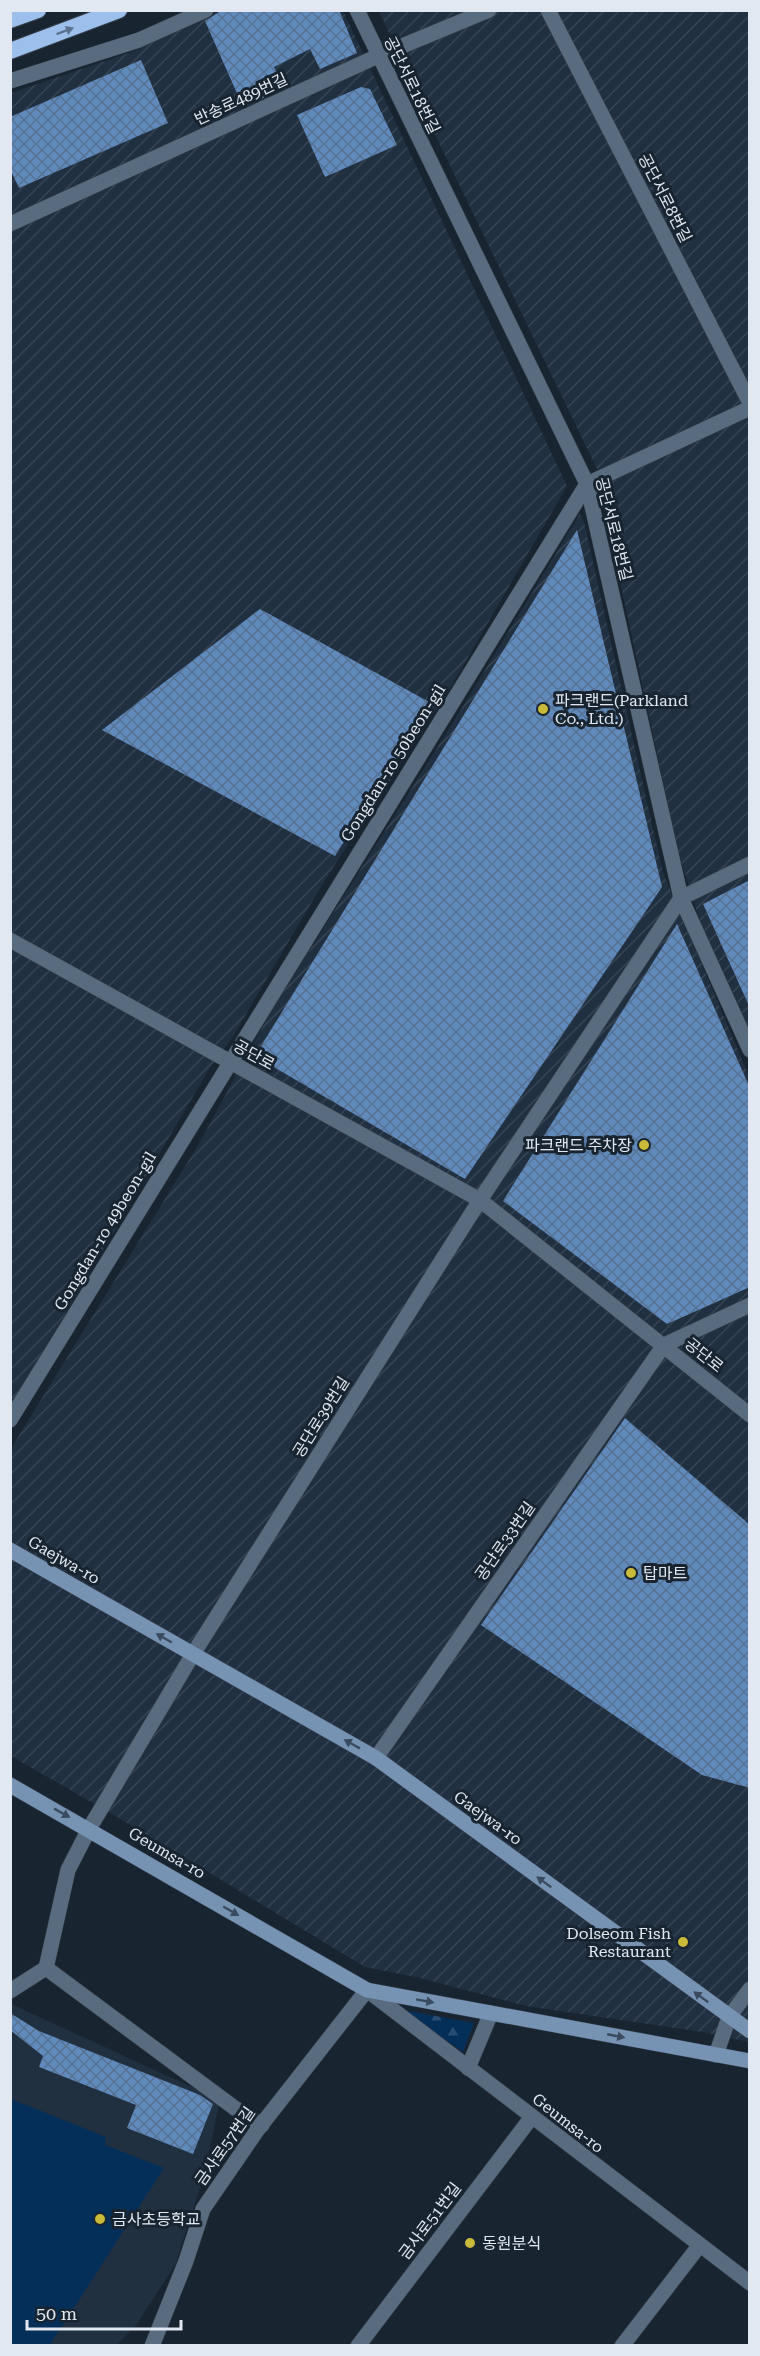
<svg xmlns="http://www.w3.org/2000/svg" width="760" height="2356" font-family="'Roboto Serif','Noto Sans KR',serif">
  <style>
    .built { fill: #213041 }
    .industrial { fill: url(#industrial-furrows) }
    .green { fill: #042f59 }
    .forest { fill: url(#forest-firs) }
    .building { fill: url(#building-cross-hatch) }
    .lines { fill: none; stroke-linecap: round; stroke-linejoin: round }
    .minor-casing { stroke: #353f4c; stroke-width: 16 }
    .tertiary-casing { stroke: #353f4c; stroke-width: 16 }
    .secondary-casing { stroke: #353f4c; stroke-width: 16 }
    .trunk-casing { stroke: #353f4c; stroke-width: 18 }
    .minor { stroke: #596b7f; stroke-width: 15 }
    .tertiary { stroke: #596b7f; stroke-width: 15 }
    .secondary { stroke: #7693b4; stroke-width: 15 }
    .trunk { stroke: #9cc0eb; stroke-width: 16 }
    .oneway { fill: #5a728e }
    .oneway2 { fill: #3a4b5f }
    .poi-dot { fill: #c9ba3a; stroke: #192431; stroke-width: 2 }
    .labels { text-anchor: middle; dominant-baseline: central; stroke-width: 6; stroke-linejoin: round; paint-order: stroke }
    .street-label { font-size: 16px; fill: #e1e8f1; stroke: #192431 }
    .poi-label { font-size: 16px; fill: #e1e8f1; stroke: #192431; text-anchor: start }
  </style>
  <defs>
    <pattern id="industrial-furrows" width="10" height="10" patternUnits="userSpaceOnUse" patternTransform="scale(1.5)"><rect width="10" height="10" fill="#213041"/><path d="M-1 1l2-2M0 10L10 0M9 11l2-2" fill="none" stroke="#364454"/></pattern>
    <pattern id="forest-firs" width="22" height="20" patternUnits="userSpaceOnUse" patternTransform="scale(1.5)"><rect width="22" height="20" fill="#042f59"/><path d="M5 1l3.5 6h-7zM16 11l3.5 6h-7z" fill="#284d71"/></pattern>
    <pattern id="building-cross-hatch" width="8" height="8" patternUnits="userSpaceOnUse" patternTransform="scale(1.5)"><rect width="8" height="8" fill="#608abb"/><path d="M0 0l8 8M0 8l8-8" fill="none" stroke="#567293"/></pattern>
  </defs>
  <rect width="100%" height="100%" fill="#192431"/>
  <polygon class="built" points="11,2004 198,2090 219,2104 205,2172 175,2265 135,2327 116,2345 11,2346"/>
  <g class="industrial">
    <polygon points="218,11 343,11 567,486 452,685 325,880 232,1038 209,1069 71,1305 11,1404 11,93 137,50"/>
    <polygon points="379,11 749,11 749,1028 700,921 679,855 602,498 597,469 440,145"/>
    <polygon points="580,514 584,522 663,873 749,1076 749,2042 703,2032 526,2006 416,1977 365,1967 119,1818 11,1756 10,1450 197,1147 270,1013 449,729"/>
  </g>
  <polygon class="green" points="11,2099 106,2137 105,2145 164,2168 50,2345 11,2345"/>
  <polygon class="forest" points="403,2010 474,2023 463,2052"/>
  <g class="building">
    <polygon points="222,10 339,10 357,53 320,69 310,49 274,67 284,88 243,107 205,21"/>
    <polygon points="141,60 168,123 19,188 10,169 10,117"/>
    <polygon points="361,87 370,89 397,145 325,177 297,115"/>
    <polygon points="577,530 662,887 465,1179 255,1056"/>
    <polygon points="260,609 431,703 335,856 102,730"/>
    <polygon points="750,880 750,1008 703,904"/>
    <polygon points="677,924 750,1088 750,1287 667,1324 503,1201"/>
    <polygon points="625,1418 750,1525 750,1788 702,1775 481,1625"/>
    <polygon points="10,2013 39,2031 200,2095 213,2104 193,2154 127,2128 136,2105 39,2067 43,2056 10,2030"/>
  </g>
  <g class="lines">
    <defs>
      <g id="minor">
        <polyline points="548,10 750,403"/>
        <polyline points="10,81 139,40 206,10"/>
        <polyline points="10,224 378,56 489,10"/>
        <polyline points="376,1758 664,1345 750,1305"/>
        <polyline points="46,1968 236,2109 262,2125"/>
        <polyline points="10,1991 46,1968 68,1870 89,1829 193,1654 480,1200 681,898 750,864"/>
        <polyline points="152,2346 186,2261 203,2209 258,2129 367,1990"/>
        <polyline points="358,2346 531,2118"/>
        <polyline points="622,2346 699,2246"/>
      </g>
      <g id="tertiary">
        <polyline points="357,10 587,484 681,898 750,1050"/>
        <polyline points="10,940 480,1200 750,1415"/>
        <polyline points="10,1420 587,484 750,408"/>
        <polyline points="367,1990 750,2283"/>
        <polyline points="716,2055 729,2017 750,1989"/>
        <polyline points="468,2068 491,2013"/>
      </g>
      <g id="secondary">
        <polyline points="10,1550 376,1758 750,2031"/>
        <polyline points="10,1785 367,1990 750,2061"/>
      </g>
      <g id="trunk">
        <polyline points="10,20 38,10"/>
        <polyline points="10,51 119,10"/>
      </g>
    </defs>
    <use href="#minor" class="minor-casing"/>
    <use href="#tertiary" class="tertiary-casing"/>
    <use href="#secondary" class="secondary-casing"/>
    <use href="#trunk" class="trunk-casing"/>
    <use href="#minor" class="minor"/>
    <use href="#tertiary" class="tertiary"/>
    <use href="#secondary" class="secondary"/>
    <use href="#trunk" class="trunk"/>
  </g>
  <defs><path id="oneway-solid" d="M-6-.8H1V-3.2L6.5 0L1 3.2V.8H-6Z" transform="scale(1.5)"/></defs>
  <use class="oneway" href="#oneway-solid" transform="translate(65 31) rotate(-21)"/>
  <g class="oneway2">
    <use href="#oneway-solid" transform="translate(164 1638) rotate(-150)"/>
    <use href="#oneway-solid" transform="translate(352 1744) rotate(-151)"/>
    <use href="#oneway-solid" transform="translate(62 1813) rotate(29)"/>
    <use href="#oneway-solid" transform="translate(544 1882) rotate(-144)"/>
    <use href="#oneway-solid" transform="translate(231 1911) rotate(30)"/>
    <use href="#oneway-solid" transform="translate(701 1997) rotate(-144)"/>
    <use href="#oneway-solid" transform="translate(425 2001) rotate(10)"/>
    <use href="#oneway-solid" transform="translate(616 2036) rotate(11)"/>
  </g>
  <g class="poi-dot">
    <circle cx="543" cy="709" r="6"/>
    <circle cx="644" cy="1145" r="6"/>
    <circle cx="631" cy="1573" r="6"/>
    <circle cx="683" cy="1942" r="6"/>
    <circle cx="100" cy="2219" r="6"/>
    <circle cx="470" cy="2243" r="6"/>
  </g>
  <g class="labels">
    <g class="street-label">
      <text transform="translate(412 85) rotate(64)">공단서로18번길</text>
      <text transform="translate(241 99) rotate(-25)">반송로489번길</text>
      <text transform="translate(665 198) rotate(63)">공단서로8번길</text>
      <text transform="translate(614 529) rotate(76)">공단서로18번길</text>
      <text transform="translate(393 763) rotate(-58)">Gongdan-ro 50beon-gil</text>
      <text transform="translate(254 1055) rotate(29)">공단로</text>
      <text transform="translate(105 1231) rotate(-59)">Gongdan-ro 49beon-gil</text>
      <text transform="translate(704 1355) rotate(39)">공단로</text>
      <text transform="translate(321 1417) rotate(-58)">공단로39번길</text>
      <text transform="translate(505 1541) rotate(-55)">공단로33번길</text>
      <text transform="translate(64 1560) rotate(30)">Gaejwa-ro</text>
      <text transform="translate(488 1818) rotate(36)">Gaejwa-ro</text>
      <text transform="translate(167 1853) rotate(30)">Geumsa-ro</text>
      <text transform="translate(568 2123) rotate(38)">Geumsa-ro</text>
      <text transform="translate(225 2146) rotate(-55)">금사로57번길</text>
      <text transform="translate(430 2221) rotate(-53)">금사로51번길</text>
    </g>
    <g class="poi-label">
      <text x="555" y="700">파크랜드(Parkland<tspan x="555" dy="18">Co., Ltd.)</tspan></text>
      <text x="632" y="1145" text-anchor="end">파크랜드 주차장</text>
      <text x="643" y="1573">탑마트</text>
      <text x="671" y="1933" text-anchor="end">Dolseom Fish<tspan x="671" dy="18">Restaurant</tspan></text>
      <text x="112" y="2219">금사초등학교</text>
      <text x="482" y="2243">동원분식</text>
    </g>
  </g>
  <rect width="760" height="2356" fill="none" stroke="#e1e8f1" stroke-width="24"/>
  <path d="M27 2320v9h154v-9" fill="none" stroke="#e1e8f1" stroke-width="3"/>
  <text x="36" y="2320" font-size="18" fill="#e1e8f1" stroke="#192431" stroke-width="4.5" paint-order="stroke">50 m</text>
</svg>
